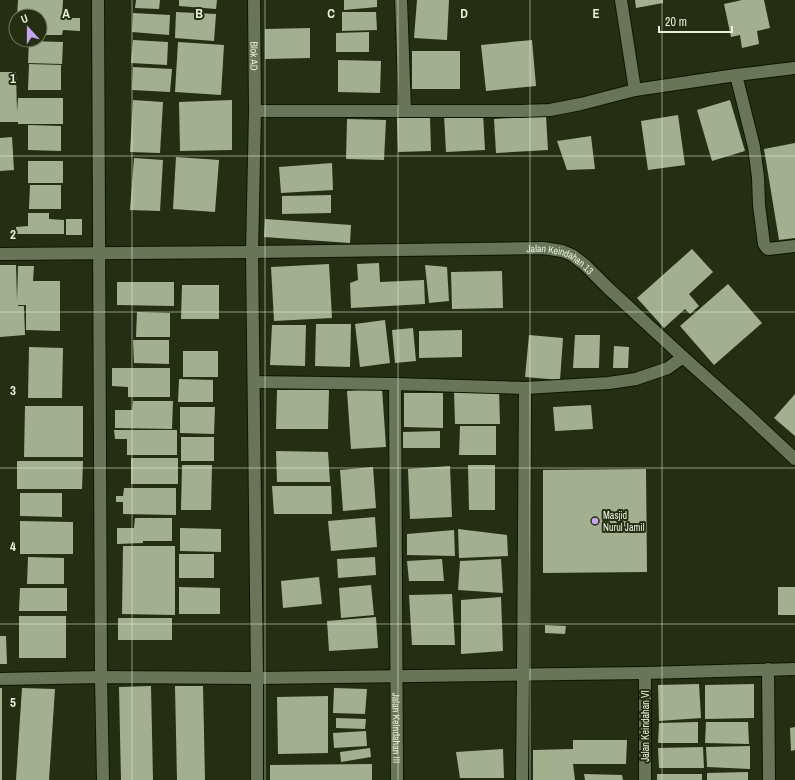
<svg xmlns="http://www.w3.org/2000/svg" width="795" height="780" font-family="'Archivo Narrow',sans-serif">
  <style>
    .building { fill: #a3b08f }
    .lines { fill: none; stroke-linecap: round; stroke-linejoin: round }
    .minor-casing { stroke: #0e1600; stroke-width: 14 }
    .minor { stroke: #697557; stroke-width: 12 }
    .grid { fill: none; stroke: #e7eedd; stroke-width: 1; stroke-opacity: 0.55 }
    .poi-dot { fill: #c7a6ef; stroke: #252e13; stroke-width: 1.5 }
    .labels { text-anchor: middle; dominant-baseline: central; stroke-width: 4; stroke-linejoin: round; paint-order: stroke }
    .street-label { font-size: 10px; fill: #e7eedd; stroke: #252e13 }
    .poi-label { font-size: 10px; fill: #e7eedd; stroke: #252e13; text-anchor: start }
    .grid-label { font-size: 13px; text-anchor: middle; font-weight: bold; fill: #e7eedd; stroke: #252e13; stroke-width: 4; stroke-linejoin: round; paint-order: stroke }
  </style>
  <rect width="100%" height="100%" fill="#252e13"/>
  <g class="building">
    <polygon points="18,0 63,0 62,18 80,18 80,31 63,30 62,35 40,35 40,16 17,16"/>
    <polygon points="136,0 160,0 159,9 135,8"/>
    <polygon points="179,0 217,0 216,9 179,6"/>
    <polygon points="344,0 377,0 377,7 344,10"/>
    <polygon points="417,0 449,0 447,40 414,38"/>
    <polygon points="635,0 663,0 663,3 636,8"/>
    <polygon points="742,0 764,0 770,28 757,31 759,44 742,48 740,35 731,37 724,4"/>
    <polygon points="176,12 216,14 214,41 175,38"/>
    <polygon points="342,12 376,12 377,30 342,31"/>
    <polygon points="133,13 170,15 169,35 132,32"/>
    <polygon points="310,28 310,58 265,59 265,29"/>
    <polygon points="369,32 369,52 336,52 336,33"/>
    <polygon points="133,40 168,42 167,65 131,63"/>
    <polygon points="532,40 536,86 486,91 481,45"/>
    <polygon points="29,41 63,42 62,64 28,63"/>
    <polygon points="178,42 224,45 221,95 175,92"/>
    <rect x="412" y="51" width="48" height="38"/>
    <polygon points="338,60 381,61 380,93 338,92"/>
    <polygon points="29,64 61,65 61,90 28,90"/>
    <polygon points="133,67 172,69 170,92 132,90"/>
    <polygon points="0,72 16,72 17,112 18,98 63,98 63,124 18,124 18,122 0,122"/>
    <polygon points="133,100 163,102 160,153 130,152"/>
    <polygon points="232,100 232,150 180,151 179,102"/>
    <polygon points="730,100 745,151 712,161 697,110"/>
    <polygon points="483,113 485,150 446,152 444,115"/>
    <polygon points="678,115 685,165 648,170 641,121"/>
    <polygon points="546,116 548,150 496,153 494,119"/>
    <polygon points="430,117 431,151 398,152 397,118"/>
    <polygon points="347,119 386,120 384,160 346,159"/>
    <polygon points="28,125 61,126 61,151 28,150"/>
    <polygon points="591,136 595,169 567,170 557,141"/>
    <polygon points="12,137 14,170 0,171 0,138"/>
    <polygon points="795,143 795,238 779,240 764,149"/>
    <polygon points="176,157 219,160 215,212 173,209"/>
    <polygon points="134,158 163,160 160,211 130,210"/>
    <rect x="28" y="161" width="35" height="22"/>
    <polygon points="332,163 333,190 281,193 279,167"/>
    <polygon points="30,185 61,185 61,209 29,209"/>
    <polygon points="331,195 331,213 282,214 282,196"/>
    <polygon points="28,213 49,213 49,219 64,220 64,234 16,234 16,227 28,226"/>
    <rect x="66" y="219" width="16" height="16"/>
    <polygon points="265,219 351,225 350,243 264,237"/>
    <polygon points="692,249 713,272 689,294 699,306 690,314 685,309 664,328 637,298"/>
    <polygon points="379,263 380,282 424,280 425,304 351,308 350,283 358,280 357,264"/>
    <polygon points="329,264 332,318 274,321 271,267"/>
    <polygon points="0,265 16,265 17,301 18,266 34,266 33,281 60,281 60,331 26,330 26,305 18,305 18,306 24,306 25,335 0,337"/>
    <polygon points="425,265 447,267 449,301 429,303"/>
    <polygon points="502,271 503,308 452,309 451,272"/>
    <polygon points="117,282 174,282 174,306 117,305"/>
    <polygon points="728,284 762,323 714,365 680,326"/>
    <polygon points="182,285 219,285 219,319 181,319"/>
    <polygon points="137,312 170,313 170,337 136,337"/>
    <polygon points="385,320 390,363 360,367 355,324"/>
    <polygon points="316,324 351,324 350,367 315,366"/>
    <polygon points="272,325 306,325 305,366 270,365"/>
    <polygon points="413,328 416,361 395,363 392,330"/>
    <polygon points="462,330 462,357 419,358 419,331"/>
    <polygon points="529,335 563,338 560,380 525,377"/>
    <polygon points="575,335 600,335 599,368 573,368"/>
    <polygon points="133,340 169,340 169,364 134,363"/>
    <polygon points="614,346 629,347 628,368 613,368"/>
    <polygon points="29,347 63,348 62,398 28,398"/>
    <rect x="183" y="351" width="35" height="26"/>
    <polygon points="112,368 170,368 170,397 128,397 128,387 112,386"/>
    <polygon points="179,379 213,380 213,402 178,402"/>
    <polygon points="382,388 386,447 351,449 347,391"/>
    <polygon points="277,390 329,390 328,429 276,429"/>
    <polygon points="454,390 499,390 500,424 455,424"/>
    <polygon points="404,393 443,393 443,428 404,427"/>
    <polygon points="795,394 795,436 774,418"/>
    <polygon points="133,401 173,401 172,429 115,428 115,410 132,410"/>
    <polygon points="591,405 593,429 555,431 553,407"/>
    <polygon points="25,406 83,406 83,457 24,457"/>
    <polygon points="180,407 215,407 214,434 180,433"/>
    <polygon points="460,426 496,426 496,455 459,455"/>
    <polygon points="114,430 177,430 177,455 127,455 127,439 115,439"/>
    <polygon points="440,431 440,448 403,448 403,432"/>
    <rect x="181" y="437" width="33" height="24"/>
    <polygon points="276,451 328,452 330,482 277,482"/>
    <rect x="131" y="458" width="47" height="26"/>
    <polygon points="17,461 83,461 82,489 17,489"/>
    <polygon points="182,465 212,465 211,510 181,510"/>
    <polygon points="468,465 495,465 495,510 469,510"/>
    <polygon points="450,466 452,517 410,519 408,469"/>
    <polygon points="373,467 376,508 343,511 340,470"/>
    <polygon points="646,469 647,572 543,573 543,470"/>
    <polygon points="272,486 331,486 332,514 274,514"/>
    <polygon points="124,488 176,488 176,515 123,514 123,502 116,502 116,496 123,496"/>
    <polygon points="20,493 62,493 62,517 20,516"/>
    <polygon points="375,517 377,547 331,551 328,521"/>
    <polygon points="135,518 172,518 172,541 143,541 143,543 117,544 117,528 134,528"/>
    <polygon points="20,521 73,522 73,554 20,554"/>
    <polygon points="180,528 221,529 221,552 180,551"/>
    <polygon points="458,529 507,535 508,556 459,558"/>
    <polygon points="454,530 455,556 407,555 407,534"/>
    <polygon points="123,546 175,546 175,615 122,614"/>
    <rect x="179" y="554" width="35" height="24"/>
    <polygon points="28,557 64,558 64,584 27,584"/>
    <polygon points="375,557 376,575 338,578 337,559"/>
    <polygon points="442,559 444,581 409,581 407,561"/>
    <polygon points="501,559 503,593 458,590 460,561"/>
    <polygon points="319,577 322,604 283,608 281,581"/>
    <polygon points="371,585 374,615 341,618 339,588"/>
    <polygon points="179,587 220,588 220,614 179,614"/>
    <rect x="778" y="587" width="17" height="28"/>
    <polygon points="20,588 67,588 67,611 19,611"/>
    <polygon points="452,594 455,645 412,645 409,595"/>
    <polygon points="501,597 503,651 461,654 461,600"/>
    <rect x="19" y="616" width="47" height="42"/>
    <polygon points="376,617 378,648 329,651 327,621"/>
    <rect x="118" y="618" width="54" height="22"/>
    <polygon points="545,625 566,626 565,634 545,633"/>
    <polygon points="0,636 6,636 7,664 0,664"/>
    <polygon points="699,684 701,718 659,721 658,685"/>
    <polygon points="754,684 754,718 705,719 705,685"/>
    <polygon points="151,686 153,780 121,780 119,687"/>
    <polygon points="175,686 203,686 205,780 177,780"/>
    <rect x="0" y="688" width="2" height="92"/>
    <polygon points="22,688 55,689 49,780 16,780"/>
    <polygon points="334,688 367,689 365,714 333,713"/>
    <polygon points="328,696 328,753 278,754 277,697"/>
    <polygon points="336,718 366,719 365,729 336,728"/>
    <polygon points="698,722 698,743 658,743 659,723"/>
    <polygon points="706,722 748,722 749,744 705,743"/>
    <polygon points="795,727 795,750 791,751 790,728"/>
    <polygon points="366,731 367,746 334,748 333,733"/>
    <polygon points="573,740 627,740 626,764 573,764 575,780 533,780 533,750 573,749"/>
    <polygon points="750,746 750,769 707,767 706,747"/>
    <polygon points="703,747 704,768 659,768 658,748"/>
    <polygon points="370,748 371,757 341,762 340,752"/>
    <polygon points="503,749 504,778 460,778 456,752"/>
    <polygon points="372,764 372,780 270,780 270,765"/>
    <polygon points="748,772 748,780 707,780 707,773"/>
    <polygon points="584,774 622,775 623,780 585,780"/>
    <rect x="657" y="774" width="45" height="6"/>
  </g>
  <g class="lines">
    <defs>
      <g id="minor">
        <polyline points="98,0 101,677 103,780"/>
        <path id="s1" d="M 254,0 L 255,111 L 252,252 L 257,678 L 257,780"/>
        <polyline points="401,0 405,110"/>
        <polyline points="621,0 635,90"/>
        <polyline points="736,75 754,147 758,177 759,205 764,244 766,247 768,249 795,246"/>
        <polyline points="255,111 520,111 550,110 581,104 635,90 736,75 795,68"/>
        <path id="s2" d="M 0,254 L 252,252 L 543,248 L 562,251 L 572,255 L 585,265 L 608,288 L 683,357 L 748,415 L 795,459"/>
        <polyline points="254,382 395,384 525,388 523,674 522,780"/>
        <path id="s3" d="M 395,384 L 397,780"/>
        <polyline points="525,388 609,383 636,379 668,368 683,357"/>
        <polyline points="768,669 769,780"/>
        <polyline points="645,673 645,780"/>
        <polyline points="0,679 101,677 257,678 645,673 795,669"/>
      </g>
    </defs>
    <use href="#minor" class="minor-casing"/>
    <use href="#minor" class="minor"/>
  </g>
  <path class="grid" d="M 132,0 L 132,780M 265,0 L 265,780M 398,0 L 398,780M 530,0 L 530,780M 662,0 L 662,780M 0,156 L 795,156M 0,312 L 795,312M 0,468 L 795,468M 0,624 L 795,624"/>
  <circle class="poi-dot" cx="595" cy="521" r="4"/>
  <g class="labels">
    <g class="street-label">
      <text stroke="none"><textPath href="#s1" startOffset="56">Blok AD</textPath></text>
      <text stroke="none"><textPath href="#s2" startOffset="563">Jalan Keindahan 13</textPath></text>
      <text transform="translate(645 726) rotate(-90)">Jalan Keindahan VI</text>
      <text stroke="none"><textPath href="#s3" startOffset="344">Jalan Keindahan III</textPath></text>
    </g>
    <g class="poi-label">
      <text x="603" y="515">Masjid<tspan x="603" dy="12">Nurul Jamil</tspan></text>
    </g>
  </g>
  <g class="grid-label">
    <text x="66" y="18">A</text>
    <text x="199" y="18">B</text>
    <text x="331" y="18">C</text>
    <text x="464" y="18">D</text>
    <text x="596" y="18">E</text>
    <text x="13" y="83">1</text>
    <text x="13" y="239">2</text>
    <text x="13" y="395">3</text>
    <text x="13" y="551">4</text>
    <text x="13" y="707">5</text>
  </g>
  <g transform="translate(28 28) rotate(339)"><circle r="19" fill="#252e13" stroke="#737b64"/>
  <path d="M0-3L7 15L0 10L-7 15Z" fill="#c7a6ef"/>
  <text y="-6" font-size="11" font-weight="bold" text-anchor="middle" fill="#e7eedd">U</text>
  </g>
  <path d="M659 26v6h73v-6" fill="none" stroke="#e7eedd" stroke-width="2"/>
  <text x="665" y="26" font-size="12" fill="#e7eedd" stroke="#252e13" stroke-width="3" paint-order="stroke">20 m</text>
</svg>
